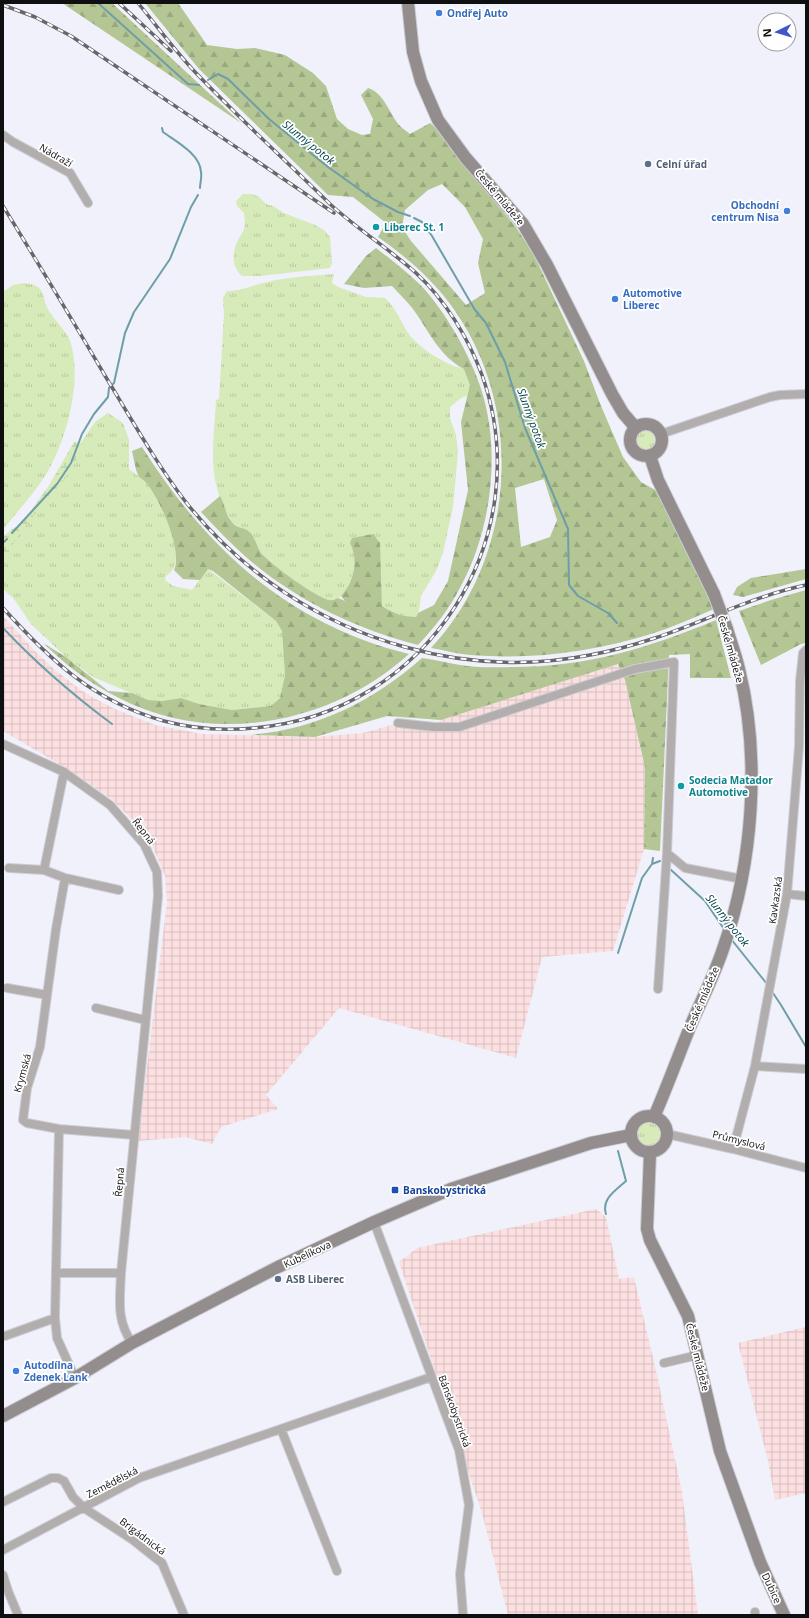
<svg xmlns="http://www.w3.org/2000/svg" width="809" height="1618" viewBox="0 0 809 1618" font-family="'Open Sans',sans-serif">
<defs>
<pattern id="industrial-grid" width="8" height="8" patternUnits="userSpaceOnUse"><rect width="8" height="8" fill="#fce0e1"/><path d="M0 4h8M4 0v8" fill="none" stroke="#d7bfc0"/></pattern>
<pattern id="grass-tufts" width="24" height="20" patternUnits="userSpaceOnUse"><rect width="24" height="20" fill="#d7eab9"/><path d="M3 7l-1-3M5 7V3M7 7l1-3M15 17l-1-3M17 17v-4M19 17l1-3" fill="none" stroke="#b7c89e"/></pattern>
<pattern id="forest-firs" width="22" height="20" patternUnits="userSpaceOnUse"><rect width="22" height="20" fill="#b3c694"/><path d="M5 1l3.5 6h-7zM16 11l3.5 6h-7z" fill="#99a97f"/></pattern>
<pattern id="wetland-marsh" width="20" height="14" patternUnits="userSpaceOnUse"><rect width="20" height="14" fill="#d7eab9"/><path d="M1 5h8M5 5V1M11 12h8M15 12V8" fill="none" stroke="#b7c89e"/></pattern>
</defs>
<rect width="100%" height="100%" fill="#f0f1fa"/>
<!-- industrial -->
<path fill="url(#industrial-grid)" d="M3,616L35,651L55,670L81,690L94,698L115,709L155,725L202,734L315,737L363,733L398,723L434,727L441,720L618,664L625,680L645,767L644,849L613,951L542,957L516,1058L339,1008L266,1095L278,1109L221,1127L212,1144L185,1137L138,1141L167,902L165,876L152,845L140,827L111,799L71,771L3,731Z
M596,1209L606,1217L619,1279L634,1277L657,1375L682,1492L698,1615H508L482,1513L399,1262L417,1248Z
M806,1327V1493L775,1500L768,1461L738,1343Z"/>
<!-- grass -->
<path fill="url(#grass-tufts)" d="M243,194H252L259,197L266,204L273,206L284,213L315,225L324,230L330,237L332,263L330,268L260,276H242C231,266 232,253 238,240C240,236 243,233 244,229C246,224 244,218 244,213L237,206L236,201Z
M334,274L332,283L338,287L366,297L385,298C397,309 401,324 411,337C421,348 436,358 449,364C454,367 459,367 464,369L471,385L468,395L461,398L450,407V418L456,435L458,452L453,507L443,553L436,571L421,596L419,611L416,617C403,617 393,613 382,606L381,570L350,543C353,548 354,554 355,560C355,573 346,602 330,600C319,600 268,563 261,553C256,546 254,534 246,530C241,527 236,527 231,521C226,515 219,496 217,488C209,460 215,428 216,400L219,399L224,314L223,298L227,291C240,291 251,286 263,283C286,277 311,276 334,274Z
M24,283C50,286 39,298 51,314C57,323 66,331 70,341C83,379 67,438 48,471C40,485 29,498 19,510C14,516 9,523 3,529V292L13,285Z
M108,413L123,423L129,440V469C135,474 144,479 148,485C160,503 192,562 166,576L165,580L173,586L192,590L205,572L208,569L276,621L282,631L285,675L280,698L271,706L232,710L199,704L181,698L162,701L148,700L93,677L66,657L31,624L14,599L3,589V561L11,545L95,422Z
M635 440a10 10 0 1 1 20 0a10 10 0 1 1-20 0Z
M636 1134a12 12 0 1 1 24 0a12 12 0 1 1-24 0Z"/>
<!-- forest -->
<path fill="url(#forest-firs)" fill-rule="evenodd" d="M62,3H112L241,123Z
M145,3H178L207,45L237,49L255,48L285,55L313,73L326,86L337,119L348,129L362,135L370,134L373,119L361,95L368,88C383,93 387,108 396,121C399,126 405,130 410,134L430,123L443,134L458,157L515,226L533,253L584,361L601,406L623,457L641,482L657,491L714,609C693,618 673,627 651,634C593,652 532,660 470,655C457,654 444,650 431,648C520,553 526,396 443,295C424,272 402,254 378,237L386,223L353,197L328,195L199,69ZM442,184L465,207L483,239L478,263L485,293L466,305L411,241L402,227L405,210L428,190ZM544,479L557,520L550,537L521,547L515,488Z
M376,248C389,258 402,268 414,279C431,294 444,314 456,334C466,352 476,372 482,392C501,453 491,530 461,586C450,608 435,627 418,645C356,629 295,600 246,557C230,543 216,528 201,512L220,496C225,504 225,514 231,521C236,528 241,527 247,530C255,535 256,546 261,553C270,564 317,598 329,600C333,601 335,599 338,598L345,601L341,596C354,582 359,560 350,543L352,538L373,534L380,543L382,606C393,613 403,617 416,617L418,613L434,605L448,581L468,490L461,422L470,385L464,369C439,356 429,331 413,309C407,301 399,294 392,286L364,288L344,284L366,256Z
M142,447C207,550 289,624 409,654C332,724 213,747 119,698C90,684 66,665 43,643L66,657L108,691L132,693L148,700L162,701L181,698L199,704L232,710L271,706L280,698L285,675L282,631L276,621L213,571L208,569L200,580L183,579L174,570C183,550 160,500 147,484C145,480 140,479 138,475C135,468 134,459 132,451Z
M806,569V579L743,597L733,595L737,587L751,578Z
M806,590V643L801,644L761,665L739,611L771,600Z
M716,620L731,678H690V654L669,655L660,851L644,849L645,767L625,680L618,664L441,720L387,716L315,737L250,735C317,729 372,702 422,658C437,660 452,664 467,666C482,668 498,667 513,667C587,667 648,648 716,620Z"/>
<!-- wetland -->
<path fill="url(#wetland-marsh)" d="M74,442L83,443L71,471L20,532L3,562V537L12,529L20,525L48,487Z"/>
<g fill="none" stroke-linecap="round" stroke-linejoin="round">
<!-- stream -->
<path stroke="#6e9ea8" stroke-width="2" d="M98,3L188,84L199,85
M208,80L218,74L228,79L269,119L328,167L373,199L398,212L410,216
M162,128L163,132C177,142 200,154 201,172C202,178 200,183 200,188
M414,218L422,222L432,236L475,310L486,323L505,362L525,428L568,529L569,585L578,596L608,613L617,623
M12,533L57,484L71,463L82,434L94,414L108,397L109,388L114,383L125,333L134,312L170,259L191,207L198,195
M3,543L7,539
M3,628C36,663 73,695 112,724
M653,858L652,864L660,861
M670,869L705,901L724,929
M731,939L767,984
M618,953L642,878L652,864
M773,993L781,1005L806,1047
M606,1214C601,1199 616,1190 626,1181L618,1151"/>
<defs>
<path id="street" d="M3,135L13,142L70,173L88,203
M661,434L770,397L780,395L806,394
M398,723L434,727H459L635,669L674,662L667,853
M3,744L64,772L110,805L144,844L157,872L158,896L121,1273C120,1300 116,1320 132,1343
M64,772L44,870L65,878L56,929L40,1047L27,1088L23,1120L27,1123L59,1129L55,1318L57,1338L75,1378
M9,868L44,870
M65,878L119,890
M787,894L806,896
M7,988L47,995
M658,989L667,853L685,868L742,879
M96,1008L145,1020
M755,1066L806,1069
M59,1129L134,1135
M667,1134L733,1149L806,1168
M733,1149L755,1066L787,894L799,747L800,681L803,653L806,650
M374,1222L459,1450L469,1505L460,1574L463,1615
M56,1273H121
M5,1336L55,1318
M664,1363L698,1355
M281,1429L337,1571
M3,1502L51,1478H58L64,1481L73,1497L84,1508L133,1540L162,1563L184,1615
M3,1550L139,1478L431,1377
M3,1575L8,1591L18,1615
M755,1615V1612"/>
<path id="secondary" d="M408,3L413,52L421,81L438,120L465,157L523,224L547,265L612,394L623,413L635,427
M630 440a16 16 0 1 1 32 0a16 16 0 1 1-32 0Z
M650,456L658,480L714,594
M631 1134a18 18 0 1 1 36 0a18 18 0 1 1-36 0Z
M654,1117C667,1087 678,1057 690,1027C701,1001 714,976 723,949C753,863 761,758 739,669C736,656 731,642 727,629
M650,1153L647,1229L650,1240L688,1316L720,1451L760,1562L784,1615
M3,1416L75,1378L132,1343L278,1267L374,1222L451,1189L591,1143L631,1135"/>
</defs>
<!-- street casing -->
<use href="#street" stroke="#cccdd5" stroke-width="10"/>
<!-- secondary casing -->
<use href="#secondary" stroke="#cccdd5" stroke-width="14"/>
<!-- street -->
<use href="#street" stroke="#b3aeae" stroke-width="8"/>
<!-- secondary -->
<use href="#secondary" stroke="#948d8d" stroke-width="12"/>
<defs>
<path id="rail" d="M119,3L171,51
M3,5L35,17L71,36L334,213
M3,206C38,263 73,321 107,379C132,420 156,463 185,501C241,572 318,623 405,647C465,664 529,667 590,655C612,651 634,645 655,638C706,621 753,596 806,585
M3,608C51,661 93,701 164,721C194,729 224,731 254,728C427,714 540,538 482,375C468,337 445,300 416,273C388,248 357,229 330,204C285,160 239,118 196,73C175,51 157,26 138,3"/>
</defs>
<!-- rail casing -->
<use href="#rail" stroke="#66666b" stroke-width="3.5"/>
<!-- rail -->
<use href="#rail" stroke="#fff" stroke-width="2" stroke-dasharray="6" stroke-linecap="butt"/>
<defs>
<path id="secondary-bridge" d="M714,594L727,629"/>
</defs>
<!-- secondary-bridge casing -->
<use href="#secondary-bridge" stroke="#cccdd5" stroke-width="14" stroke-linecap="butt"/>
<!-- secondary-bridge -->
<use href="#secondary-bridge" stroke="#948d8d" stroke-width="12"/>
</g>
<!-- markers -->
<g fill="#3f7fe0" stroke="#fff" stroke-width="1.5">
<circle cx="439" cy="13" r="4"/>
<circle cx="787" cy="211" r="4"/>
<circle cx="615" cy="299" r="4"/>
<circle cx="16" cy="1371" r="4"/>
</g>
<g fill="#5c6f8a" stroke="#fff" stroke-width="1.5">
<circle cx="648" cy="164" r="4"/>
<circle cx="278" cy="1279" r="4"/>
</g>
<g fill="#0f9aa8" stroke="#fff" stroke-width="1.5">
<circle cx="376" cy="227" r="4"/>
<circle cx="681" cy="786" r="4"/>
</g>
<rect fill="#1a4fb4" stroke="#fff" stroke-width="1.5" x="391" y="1186" width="8" height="8" rx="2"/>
<g text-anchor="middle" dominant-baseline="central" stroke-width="3.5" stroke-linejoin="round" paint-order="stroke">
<!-- shop labels -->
<g font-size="10" font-weight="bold" fill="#366cbe" stroke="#fff" text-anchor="start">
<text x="447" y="13">Ondřej Auto</text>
<text x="779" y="205" text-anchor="end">Obchodní<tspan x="779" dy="12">centrum Nisa</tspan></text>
<text x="623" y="293">Automotive<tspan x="623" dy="12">Liberec</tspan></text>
<text x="24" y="1365">Autodílna<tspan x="24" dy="12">Zdenek Lank</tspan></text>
</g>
<!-- street labels -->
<g font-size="10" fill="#0f0f12" stroke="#fff">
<text transform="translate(56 155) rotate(30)">Nádraží</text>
<text transform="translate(500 197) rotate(50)">České mládeže</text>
<text transform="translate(731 649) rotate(74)">České mládeže</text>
<text transform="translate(144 831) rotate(52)">Řepná</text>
<text transform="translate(775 900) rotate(-82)">Kavkazská</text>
<text transform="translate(702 999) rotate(-67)">České mládeže</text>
<text transform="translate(22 1073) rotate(-74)">Krymská</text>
<text transform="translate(739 1140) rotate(14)">Průmyslová</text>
<text transform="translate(119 1182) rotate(-85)">Řepná</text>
<text transform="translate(307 1254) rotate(-25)">Kubelíkova</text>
<text transform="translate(698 1357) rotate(76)">České mládeže</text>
<text transform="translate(455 1411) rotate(70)">Bánskobystrická</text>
<text transform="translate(112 1482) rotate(-27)">Zemědělská</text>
<text transform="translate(143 1536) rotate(37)">Brigádnická</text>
<text transform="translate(772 1588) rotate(65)">Dubice</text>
</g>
<!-- service labels -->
<g font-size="10" font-weight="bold" fill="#4e5e75" stroke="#fff" text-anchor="start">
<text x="656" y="164">Celní úřad</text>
<text x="286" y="1279">ASB Liberec</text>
</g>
<!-- culture labels -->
<g font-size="10" font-weight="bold" fill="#0d838f" stroke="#fff" text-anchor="start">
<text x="384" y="227">Liberec St. 1</text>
<text x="689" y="780">Sodecia Matador<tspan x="689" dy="12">Automotive</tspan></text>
</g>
<!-- transit labels -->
<g font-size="10" font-weight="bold" fill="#164399" stroke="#fff" text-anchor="start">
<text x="403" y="1190">Banskobystrická</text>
</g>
<!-- water labels -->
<g font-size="11" font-style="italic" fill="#00424c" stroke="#fff">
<text transform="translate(309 142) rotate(39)">Slunný potok</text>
<text transform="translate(532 418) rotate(70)">Slunný potok</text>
<text transform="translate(728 920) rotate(52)">Slunný potok</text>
</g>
</g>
<!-- border -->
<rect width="809" height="1618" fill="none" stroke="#0f0f12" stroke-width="8"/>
<!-- north arrow -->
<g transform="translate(777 32) rotate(265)"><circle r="19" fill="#ffffff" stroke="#9f9fa0"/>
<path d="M0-3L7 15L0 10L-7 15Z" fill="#4056c9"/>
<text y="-6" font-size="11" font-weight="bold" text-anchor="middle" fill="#0f0f12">N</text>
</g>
</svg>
